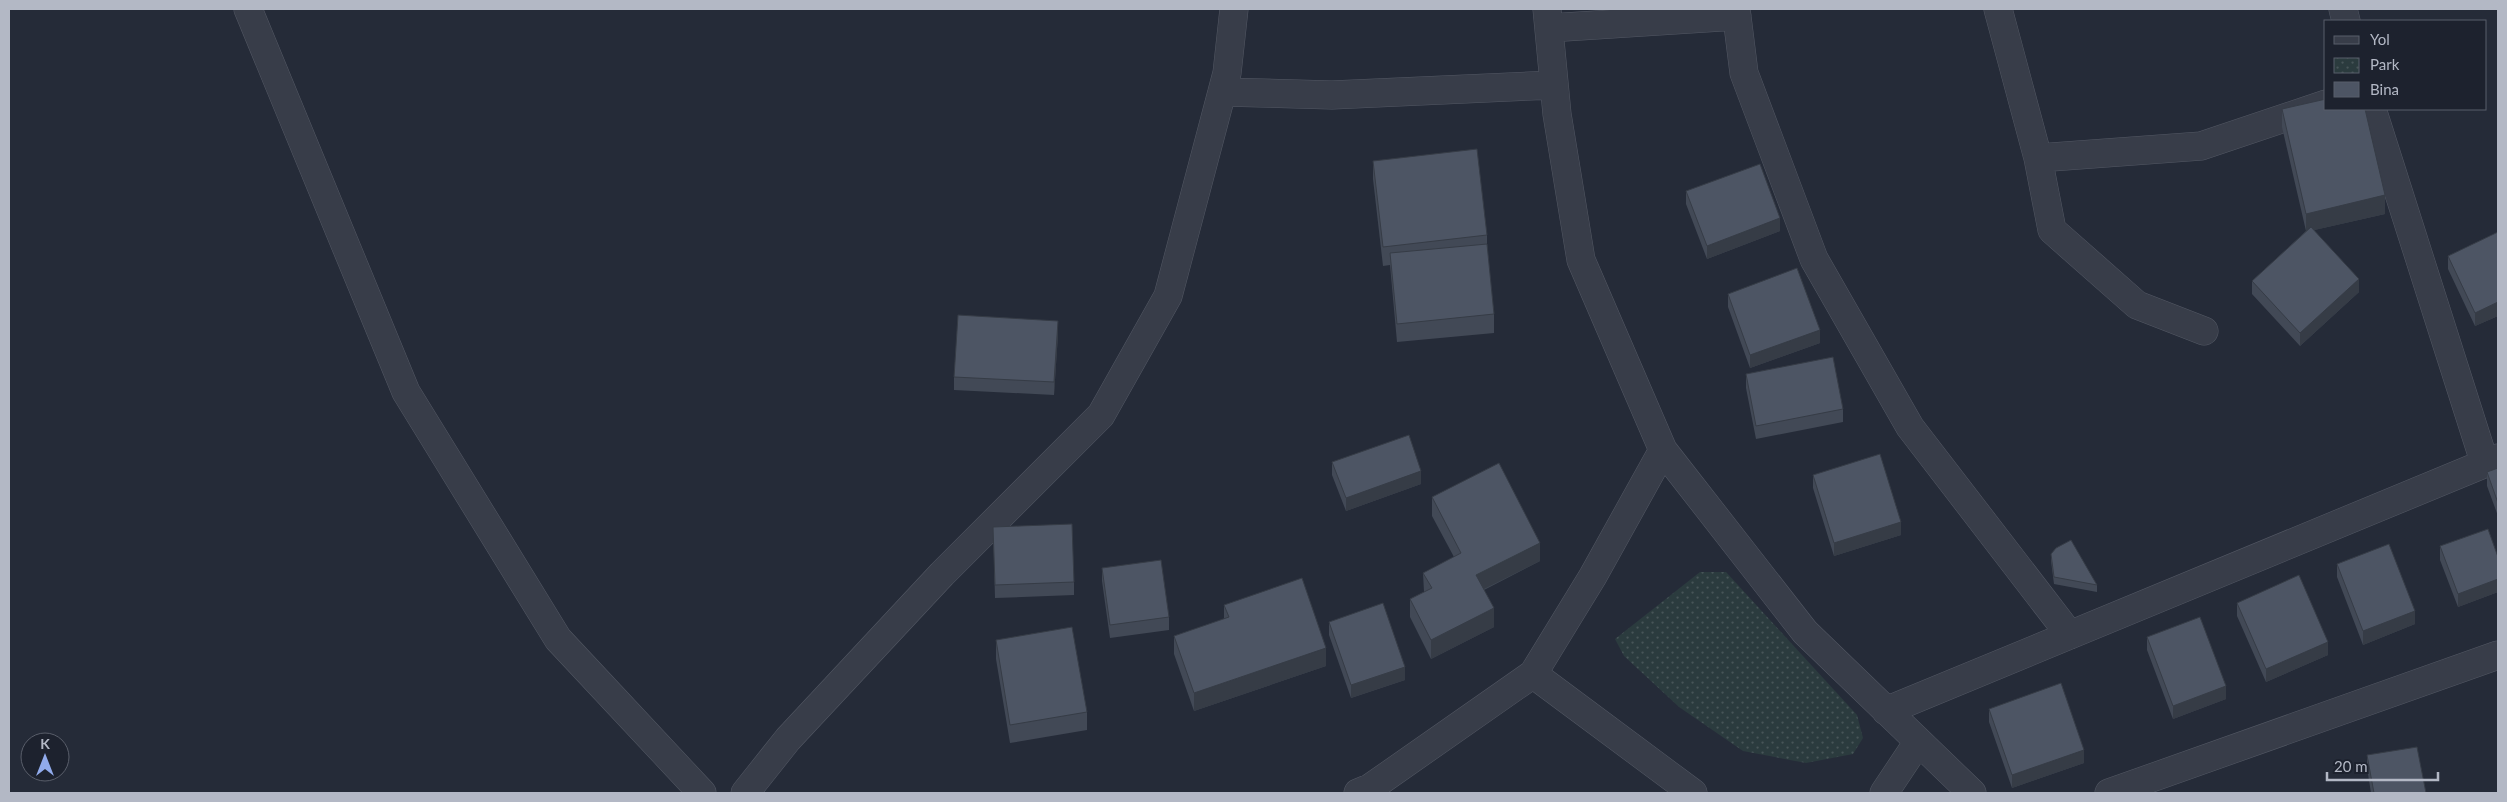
<svg xmlns="http://www.w3.org/2000/svg" width="2507" height="802" viewBox="0 0 2507 802" font-family="Lato,sans-serif">
<defs>
<pattern id="park-dots" width="8" height="8" patternUnits="userSpaceOnUse" patternTransform="scale(1.25)"><rect width="8" height="8" fill="#2b3b3e"/><path d="M2 2h.1M6 6h.1" fill="none" stroke="#475558" stroke-width="1.8" stroke-linecap="round"/></pattern>
</defs>
<rect width="100%" height="100%" fill="#252b38"/>
<!-- park -->
<path fill="url(#park-dots)" d="M1700,572H1726L1857,715L1863,738L1853,754L1806,763L1743,751L1679,707L1624,656L1615,639Z"/>
<g fill="none" stroke-linecap="round" stroke-linejoin="round">
<defs>
<path id="minor" d="M248,9L406,392L558,639L702,793
M1547,9L1557,114L1581,260L1663,450L1805,632L1972,793
M1736,9L1744,73L1814,259L1910,427L2070,635
M1998,9L2038,158L2052,230L2137,305L2204,331
M2343,9L2346,21
M1549,28L1737,16
M1222,92L1332,95L1554,85
M2372,109L2485,464
M2038,158L2201,146L2326,104
M1533,674L1693,793
M1886,711L2498,458
M745,793L788,739L942,574L1101,415L1168,296L1227,73L1234,9
M1358,793L1370,788L1533,674L1593,576L1663,450
M1884,793L1918,742
M2109,793L2498,655"/>
</defs>
<!-- minor casing -->
<use href="#minor" stroke="#535864" stroke-width="29"/>
<!-- minor -->
<use href="#minor" stroke="#383d49" stroke-width="28"/>
</g>
<!-- wall -->
<path fill="#424956" d="M2282,109L2385,214L2314,230L2359,292L2300,346L2252,294V281L2306,231L2282,127Z
M1373,161L1487,235V249L1494,314V333L1397,342L1390,265L1383,266L1373,179Z
M1686,191L1780,231L1707,259L1686,204Z
M2498,232V316L2475,326L2448,269V256Z
M1728,294L1820,343L1750,368L1728,307Z
M1058,334L1054,395L954,390V377Z
M1746,374L1843,409V422L1756,439L1746,388Z
M1332,462L1421,484L1346,511L1332,475Z
M2498,468V516L2487,486V472Z
M1813,475L1901,535L1834,556L1813,488Z
M1432,497L1540,561L1484,590L1494,627L1431,659L1410,617V599L1424,592L1423,573L1454,557L1432,516Z
M993,527L1074,582V595L995,598Z
M2440,546L2498,557V592L2458,607L2440,560Z
M2051,554L2097,585V592L2054,584L2051,561Z
M2337,564L2415,624L2363,645L2337,577Z
M1102,568L1169,617V630L1110,638L1102,581Z
M2237,603L2328,655L2266,682L2237,616Z
M1224,605L1326,666L1194,711L1174,654V636L1224,619Z
M1329,622L1405,680L1351,698L1329,635Z
M2147,637L2226,699L2173,719L2147,650Z
M996,640L1087,712V730L1010,743L996,659Z
M1989,709L2084,763L2012,788L1989,722Z
M2367,755L2426,793H2371L2367,768Z"/>
<!-- shaded-wall -->
<path fill="#363c46" d="M2385,195V214L2306,232V214Z
M1780,218V231L1707,259V246Z
M2359,279V292L2300,346V333Z
M2498,302V316L2475,326V313Z
M1058,321V334L1054,395V382Z
M1820,330V343L1750,368V355Z
M1421,471V484L1346,511V498Z
M1901,522V535L1834,556V543Z
M1540,543V561L1476,593V575Z
M2498,579V592L2458,607V594Z
M1494,608V627L1431,659V640Z
M2415,611V624L2363,645V631Z
M2328,642V655L2266,682V669Z
M1326,648V666L1194,711V693Z
M1405,667V680L1351,698V685Z
M2226,686V699L2173,719V706Z
M2084,750V763L2012,788V775Z"/>
<!-- building -->
<path fill="#4d5564" stroke="#363c46" d="M2326,99V109H2365L2385,195L2306,214L2282,109Z
M1477,149L1487,235L1383,247L1373,161Z
M1760,164L1780,218L1707,246L1686,191Z
M2311,227L2359,279L2300,333L2252,281Z
M2498,232V302L2475,313L2448,256Z
M1487,244L1494,314L1397,324L1390,253Z
M1797,268L1820,330L1750,355L1728,294Z
M958,315L1058,321L1054,382L954,377Z
M1833,357L1843,409L1756,426L1746,374Z
M1409,435L1421,471L1346,498L1332,462Z
M1880,454L1901,522L1834,543L1813,475Z
M1499,463L1540,543L1476,575L1494,608L1431,640L1410,599L1432,588L1423,573L1461,553L1432,497Z
M2498,468V503L2487,472Z
M1072,524L1074,582L995,585L993,527Z
M2488,529L2498,557V579L2458,594L2440,546Z
M2071,540L2097,585L2054,577L2051,554L2056,548Z
M2389,544L2415,611L2363,631L2337,564Z
M1161,560L1169,617L1110,625L1102,568Z
M2299,575L2328,642L2266,669L2237,603Z
M1302,578L1326,648L1194,693L1174,636L1229,617L1224,605Z
M1383,603L1405,667L1351,685L1329,622Z
M2200,617L2226,686L2173,706L2147,637Z
M1072,627L1087,712L1010,725L996,640Z
M2061,683L2084,750L2012,775L1989,709Z
M2417,747L2426,793H2374L2367,755Z"/>
<!-- border -->
<rect width="2507" height="802" fill="none" stroke="#b3b8c5" stroke-width="20"/>
<!-- legend -->
<rect x="2324" y="20" width="162" height="90" fill="#1d222e" stroke="#595e6a"/>
<rect x="2334" y="36" width="25" height="8" fill="#383d49" stroke="#595e6a"/>
<text x="2370" y="45" font-size="15" fill="#b3b8c5">Yol</text>
<rect x="2334" y="58" width="25" height="15" fill="url(#park-dots)" stroke="#595e6a"/>
<text x="2370" y="70" font-size="15" fill="#b3b8c5">Park</text>
<rect x="2334" y="82" width="25" height="15" fill="#4d5564" stroke="#595e6a"/>
<text x="2370" y="95" font-size="15" fill="#b3b8c5">Bina</text>
<!-- north arrow -->
<g transform="translate(45 757)"><circle r="24" fill="#1d222e" stroke="#595e6a"/>
<path d="M0-4L9 19L0 12L-9 19Z" fill="#91abec"/>
<text y="-8" font-size="14" font-weight="bold" text-anchor="middle" fill="#b3b8c5">K</text>
</g>
<!-- scale -->
<path d="M2327 772v8h111v-8" fill="none" stroke="#b3b8c5" stroke-width="2.5"/>
<text x="2334" y="772" font-size="15" fill="#b3b8c5" stroke="#1d222e" stroke-width="4" paint-order="stroke">20 m</text>
</svg>
